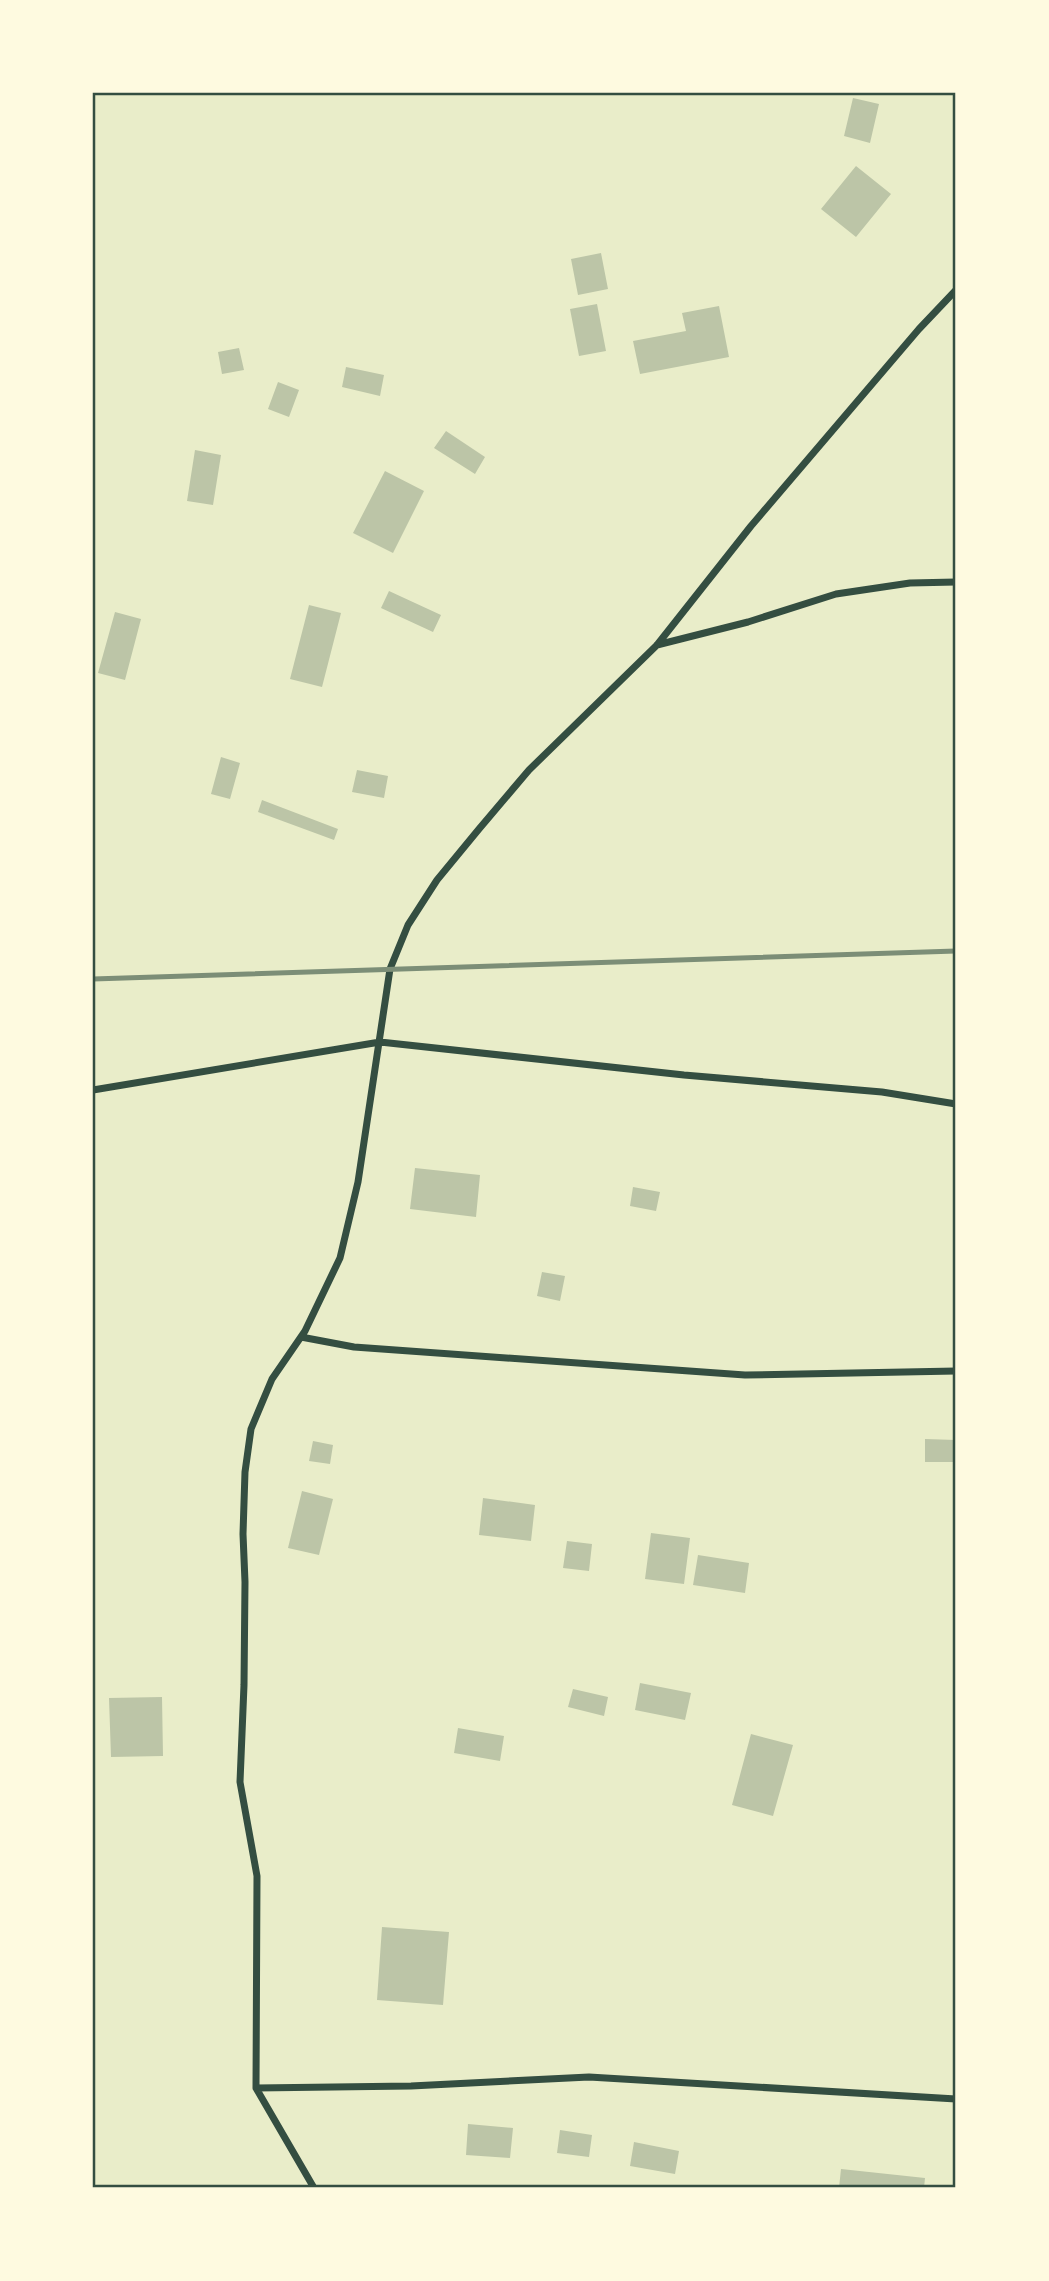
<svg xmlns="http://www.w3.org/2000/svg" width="1049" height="2281" viewBox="0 0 1049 2281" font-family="'Exo 2',sans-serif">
<rect width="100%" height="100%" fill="#e9edc9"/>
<!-- building -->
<path fill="#bcc5a7" d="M853,98L879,104L870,143L844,136Z
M856,166L891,194L856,237L821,209Z
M601,253L608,289L578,295L571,259Z
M597,304L606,351L579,356L570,309Z
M719,306L729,357L640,374L633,341L686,331L682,313Z
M239,348L244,370L222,374L218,352Z
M346,367L384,375L380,396L342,387Z
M278,382L299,390L289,417L268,409Z
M446,431L485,457L475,474L434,448Z
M195,450L221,455L213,505L187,501Z
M385,471L424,491L393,553L353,533Z
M389,591L441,615L433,632L381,608Z
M309,605L341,613L322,687L290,679Z
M115,612L141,619L125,680L98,673Z
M221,757L240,763L230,799L211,794Z
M357,770L388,776L384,798L352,792Z
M262,800L338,829L334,840L258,812Z
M415,1168L480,1175L476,1217L410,1209Z
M633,1187L660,1192L656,1211L630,1206Z
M542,1272L565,1276L560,1301L537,1296Z
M925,1439L956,1440V1462H925Z
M313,1441L333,1445L330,1464L309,1461Z
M302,1491L333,1499L319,1555L288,1548Z
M483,1498L535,1505L531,1541L479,1535Z
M651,1533L690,1538L684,1584L645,1579Z
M567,1541L592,1544L589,1571L563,1568Z
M698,1555L749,1563L745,1593L693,1585Z
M640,1683L691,1693L685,1720L635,1710Z
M573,1689L608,1697L604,1716L568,1707Z
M162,1697L163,1756L111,1757L109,1698Z
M458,1728L504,1736L500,1761L454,1753Z
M751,1734L793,1745L773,1816L732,1805Z
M382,1927L449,1932L443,2005L377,2000Z
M468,2124L513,2128L510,2158L466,2155Z
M560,2130L592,2135L589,2157L557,2153Z
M634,2142L679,2151L675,2174L630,2166Z
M841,2169L925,2178L924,2188H839Z"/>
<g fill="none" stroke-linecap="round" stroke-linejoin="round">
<!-- minor -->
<path stroke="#344e41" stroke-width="7" d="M657,645L748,622L836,594L910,583L956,582
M93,1090L380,1042L684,1075L882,1092L956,1104
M301,1337L354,1347L745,1375L956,1371
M256,2088L411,2086L589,2077L956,2099
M314,2188L256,2088L257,1876L240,1782L244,1685L245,1582L243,1534L245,1472L251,1429L272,1379L305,1331L340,1258L358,1182L390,969L408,925L437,880L479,829L529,770L657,645L751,526L919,329L956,290"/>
<!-- rail -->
<path stroke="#7c8e77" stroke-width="5" d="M93,979L956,951"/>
</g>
<!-- border -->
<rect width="1049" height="2281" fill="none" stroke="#fefae0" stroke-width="189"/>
<rect x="94" y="94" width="860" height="2092" fill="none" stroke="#344e41" stroke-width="2.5"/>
</svg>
